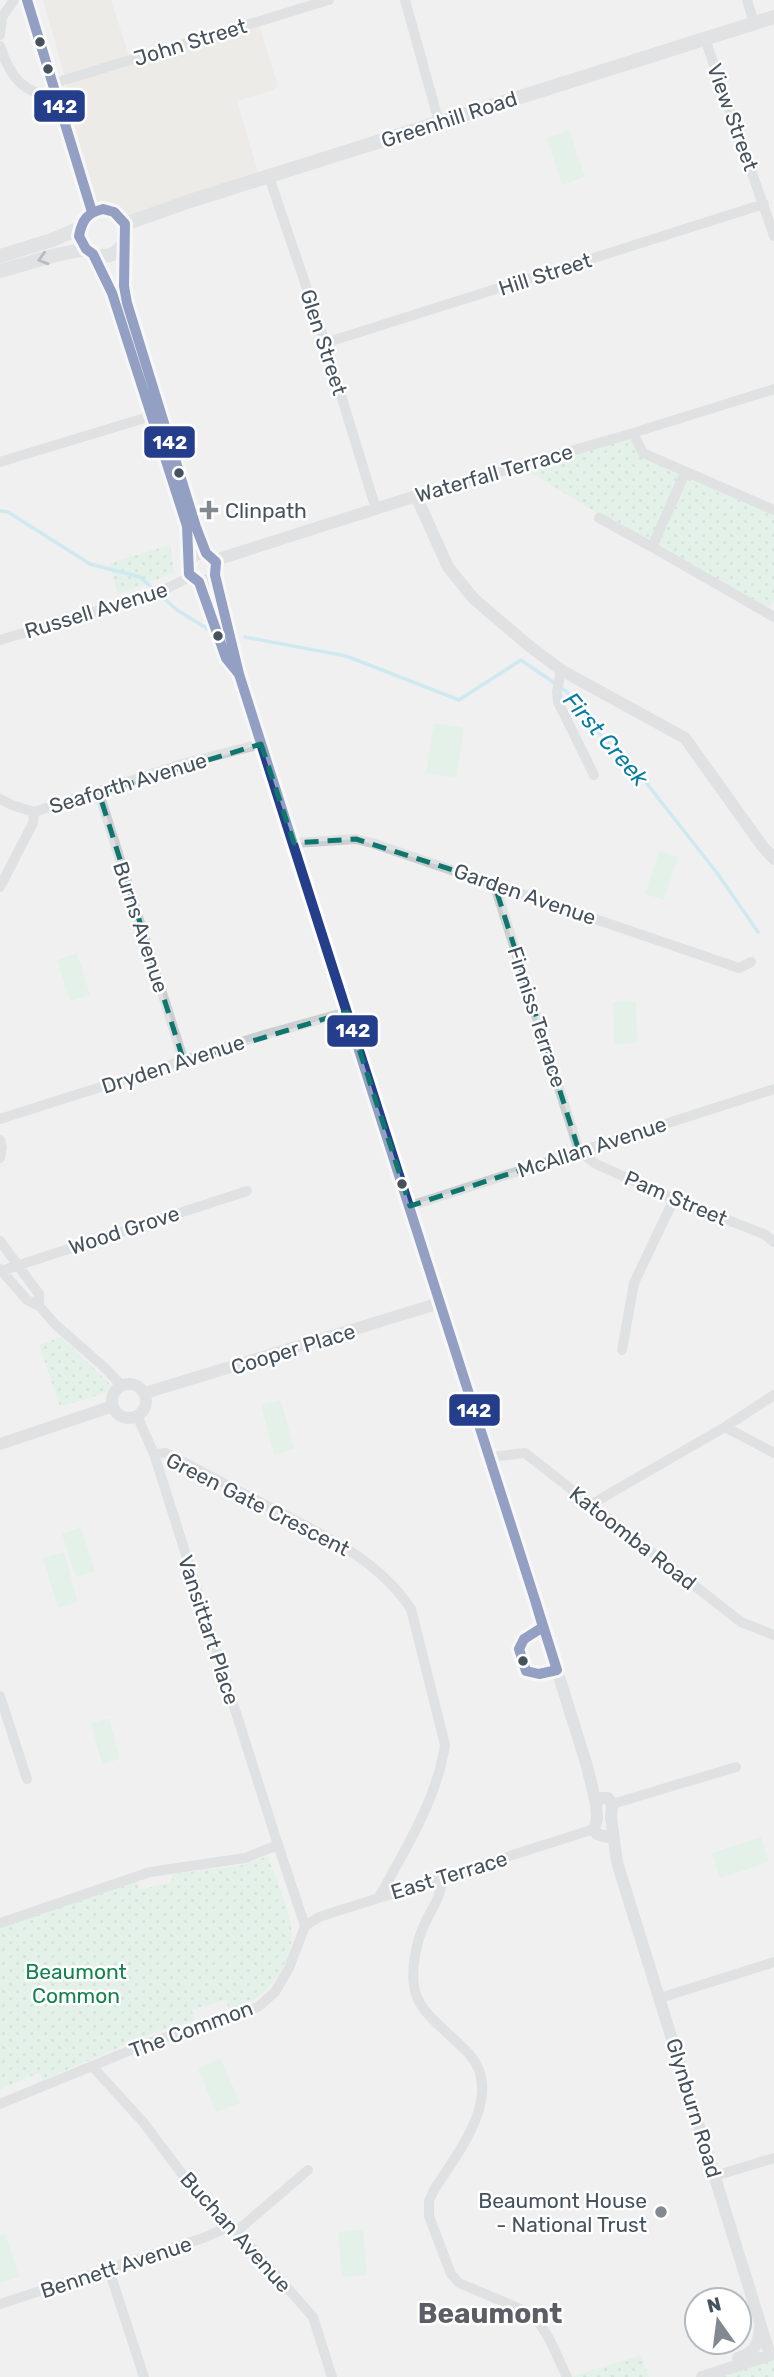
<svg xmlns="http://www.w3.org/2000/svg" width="774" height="2377" viewBox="0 0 774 2377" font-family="Rubik,sans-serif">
<defs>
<pattern id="park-dots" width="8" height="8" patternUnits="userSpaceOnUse" patternTransform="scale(1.75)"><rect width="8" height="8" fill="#d4f1df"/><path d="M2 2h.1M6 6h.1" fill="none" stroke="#b7d1c2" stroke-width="1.8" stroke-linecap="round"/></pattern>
</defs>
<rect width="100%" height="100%" fill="#f1f0f0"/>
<!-- commercial -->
<path fill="#e6e4de" d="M43,0H111L130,59L258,21L278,86L273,90L237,101L260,179L123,220L109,210L92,212L65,77Z"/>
<!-- park -->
<path fill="url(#park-dots)" d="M633,433L643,453L774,510V601L766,611L652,547L520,466Z
M170,545L174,573L118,594L109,563Z
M61,1337L109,1383L111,1391L60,1407L39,1345Z
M268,1856C275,1877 292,1915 292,1935C291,1968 261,2006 229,2009L226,2000L192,2010L194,2020L153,2033L43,2080L39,2073L0,2089V1927L137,1882L139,1890L172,1882V1874L239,1866Z
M774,2354V2377H702Z
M641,2355L649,2377H571Z"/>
<!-- garden -->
<path fill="#d4f1df" d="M569,130L585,177L562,185L547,138Z
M434,723L464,728L456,778L426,773Z
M659,851L678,857L664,900L645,894Z
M77,953L90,995L70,1001L57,960Z
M636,1001L637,1043L614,1044L613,1002Z
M281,1400L294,1449L274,1455L261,1405Z
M81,1527L95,1571L76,1577L62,1534Z
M64,1552L78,1602L58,1608L43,1558Z
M109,1718L120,1759L102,1764L91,1723Z
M761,1837L769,1862L720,1878L712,1853Z
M221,2059L240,2103L216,2112L198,2068Z
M363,2229L367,2275L342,2277L338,2232Z
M6,2234L19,2277L0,2283V2236Z"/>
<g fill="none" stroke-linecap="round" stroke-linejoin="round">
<!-- stream -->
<path stroke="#a7dff0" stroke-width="3.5" d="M0,511L8,512L90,564L140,577L177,610L208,629
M245,637L346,656L459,700L521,660L566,691L604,739L626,757L717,873L758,932"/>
<!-- minor -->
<path stroke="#cccfd1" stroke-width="10" d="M405,0L439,122
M747,0L754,23
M0,35L2,17L14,0
M705,39L774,236
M0,46C10,77 22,92 55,98
M51,84L329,0
M269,177L320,327L376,509
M325,343L764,204
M633,433L643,453L774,510
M0,462L158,414
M685,473L652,547L774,617
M416,496L633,433L774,389
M599,518L652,547
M0,640L123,603L149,597L190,577
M561,670L557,692L558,702L594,775
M99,793L184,1062
M0,799L12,805L34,812
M294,843L356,839L372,843L739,968L751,962
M494,883L579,1151L596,1164L674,1199L764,1234L774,1242
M0,887L33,823L34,812L182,764L261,744
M0,1119L264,1035L347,1012
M0,1140L2,1147L0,1158
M410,1206L774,1089
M0,1241L39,1294V1306
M0,1269L27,1300L39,1306L56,1325L105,1368L121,1385
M1,1271L247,1191
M622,1350L634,1283L674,1199
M137,1416L154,1454L278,1845
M725,1427L774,1453
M154,1454L166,1453C202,1472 238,1491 275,1510C325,1536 379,1560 411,1609L445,1745C437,1799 405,1850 379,1897
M489,1457L525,1453L741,1622L774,1635
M590,1505L725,1427L774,1395
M0,1696L27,1779
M612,1804L736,1767
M443,1878C441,1896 433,1907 425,1923C417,1940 411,1966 414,1986C417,2005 429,2016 443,2029C452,2038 462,2046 470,2055C505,2096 456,2155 434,2190L429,2201V2216L451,2274L459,2283L528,2312C548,2328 556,2355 567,2377
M0,1923L150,1872L245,1858L278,1845L305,1926L289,1968L275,1992L258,2007L148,2043L0,2104
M305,1926L319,1917L594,1829
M660,1998L774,1962
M92,2066L143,2122L198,2195L237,2231L313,2317L332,2377
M715,2176L774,2158
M237,2231L308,2170
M109,2270L144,2377
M0,2304L203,2238L224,2229L229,2224"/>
<!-- tertiary -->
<path stroke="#cccfd1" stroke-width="12" d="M124,244V286L127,303L196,527L206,553
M93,254L112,293L187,526L189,574C196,584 207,584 215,575L216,562L209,554H196L189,561
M216,562L222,558L416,496L448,567L474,599L528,645L561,670L685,738L763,847L774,859
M215,575L239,674L557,1670L587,1766L596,1804
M199,582L226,658L237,671
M112 1401a17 17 0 1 1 34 0a17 17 0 1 1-34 0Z
M145,1393L440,1303
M0,1444L113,1406
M601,1798H608L612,1804L611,1817L613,1832L607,1837L597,1834L594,1829L597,1819L596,1804Z
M613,1832L617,1862L770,2355L702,2377
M738,2358C755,2352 758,2346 760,2328"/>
<!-- secondary -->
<path stroke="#cdd0d3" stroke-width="14" d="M27,0L92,212
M80 233a23 23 0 1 1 46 0a23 23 0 1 1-46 0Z
M125,224L190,201L774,17
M0,256L52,240L80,228
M0,271L56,255L86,249"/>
<defs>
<path id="bus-1" d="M27,0L92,212
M103,209L114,212L125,224L124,286L127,303L196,527L206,553L216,562L215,575L239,674L226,658L199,582L189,574L187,526L112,293L93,254L86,249L79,236C82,220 87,213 103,209Z
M239,674L292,841
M239,674L292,841
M292,841L535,1600
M292,841L535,1600
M535,1600L557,1670L539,1674L526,1671L519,1649L524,1639L543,1627Z"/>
</defs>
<!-- bus-1 casing -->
<use href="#bus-1" stroke="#fff" stroke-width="16"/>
<!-- bus-1 -->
<use href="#bus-1" stroke="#243e8c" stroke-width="10"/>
</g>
<!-- one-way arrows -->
<defs><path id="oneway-chevron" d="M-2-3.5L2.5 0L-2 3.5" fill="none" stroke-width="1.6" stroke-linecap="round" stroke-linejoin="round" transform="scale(1.75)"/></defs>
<use stroke="#757e87" href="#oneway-chevron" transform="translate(43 259) rotate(164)"/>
<!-- marked area -->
<path d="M0 0H774V2377H0ZM261,744L294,843L356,839L494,883L579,1151L410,1206L347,1012L184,1062L99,793Z" fill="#f1f0f0" fill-opacity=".55" fill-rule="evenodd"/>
<path fill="none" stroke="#0f766e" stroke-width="5" stroke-dasharray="14 9" stroke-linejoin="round" d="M261,744L294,843L356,839L494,883L579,1151L410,1206L347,1012L184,1062L99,793Z"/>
<!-- markers -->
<g fill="#46525e" stroke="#fff" stroke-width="2.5">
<circle cx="40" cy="42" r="6"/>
<circle cx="48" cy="69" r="6"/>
<circle cx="179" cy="473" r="6"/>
<circle cx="218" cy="636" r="6"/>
<circle cx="402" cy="1184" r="6"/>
<circle cx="523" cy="1661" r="6"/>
</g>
<g fill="#828991" stroke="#fff" stroke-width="2.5">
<path d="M205.5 499.5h7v7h7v7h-7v7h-7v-7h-7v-7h7z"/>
<circle cx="661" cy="2212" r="7"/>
</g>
<g text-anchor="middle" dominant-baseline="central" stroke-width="5" stroke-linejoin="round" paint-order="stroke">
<!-- street labels -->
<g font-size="21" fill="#46525e" stroke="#fff">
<text transform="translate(190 42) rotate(-17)">John Street</text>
<text transform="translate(733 117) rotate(70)">View Street</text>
<text transform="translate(449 119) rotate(-18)">Greenhill Road</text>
<text transform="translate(545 274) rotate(-18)">Hill Street</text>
<text transform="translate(324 342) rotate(72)">Glen Street</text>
<text transform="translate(494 473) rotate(-16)">Waterfall Terrace</text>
<text transform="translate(96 610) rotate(-17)">Russell Avenue</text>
<text transform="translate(128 783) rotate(-17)">Seaforth Avenue</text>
<text transform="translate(525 894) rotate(19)">Garden Avenue</text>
<text transform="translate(141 927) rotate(72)">Burns Avenue</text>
<text transform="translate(537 1017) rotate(72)">Finniss Terrace</text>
<text transform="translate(173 1064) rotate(-18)">Dryden Avenue</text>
<text transform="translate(592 1147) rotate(-18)">McAllan Avenue</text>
<text transform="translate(676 1198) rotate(23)">Pam Street</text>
<text transform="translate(124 1230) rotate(-18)">Wood Grove</text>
<text transform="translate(293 1349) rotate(-17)">Cooper Place</text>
<text transform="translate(258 1504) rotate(27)">Green Gate Crescent</text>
<text transform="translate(633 1538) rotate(38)">Katoomba Road</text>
<text transform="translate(209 1630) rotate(72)">Vansittart Place</text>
<text transform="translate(449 1875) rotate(-17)">East Terrace</text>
<text transform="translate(191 2029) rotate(-20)">The Common</text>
<text transform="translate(694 2108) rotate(73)">Glynburn Road</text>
<text transform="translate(236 2232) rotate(48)">Buchan Avenue</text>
<text transform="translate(116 2267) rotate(-18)">Bennett Avenue</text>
</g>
<!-- poi labels -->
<g font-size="21" fill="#46525e" stroke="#fff" text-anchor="start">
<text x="225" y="510">Clinpath</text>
<text x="647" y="2200" text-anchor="end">Beaumont House<tspan x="647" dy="24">- National Trust</tspan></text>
</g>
<!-- park labels -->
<g font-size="21" fill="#13834d" stroke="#fff">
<text x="76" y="1971">Beaumont<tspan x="76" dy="24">Common</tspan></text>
</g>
<!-- water labels -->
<g font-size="23" font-style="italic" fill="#077ea1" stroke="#fff">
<text transform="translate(606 739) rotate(49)">First Creek</text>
</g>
<!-- district labels -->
<g font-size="28" font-weight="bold" fill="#5b5f65" stroke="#fff">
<text x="490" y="2313">Beaumont</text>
</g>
</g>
<g stroke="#fff" stroke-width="2.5">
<rect x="33" y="89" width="53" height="34" rx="7" fill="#243e8c"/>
<rect x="143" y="425" width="53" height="34" rx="7" fill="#243e8c"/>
<rect x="326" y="1014" width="53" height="34" rx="7" fill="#243e8c"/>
<rect x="448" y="1393" width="53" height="34" rx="7" fill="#243e8c"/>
</g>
<g font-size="19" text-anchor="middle" font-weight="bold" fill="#fff">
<text x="60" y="113">142</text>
<text x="170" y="449">142</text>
<text x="353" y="1037">142</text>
<text x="474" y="1417">142</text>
</g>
<!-- north arrow -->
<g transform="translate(718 2321) rotate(346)"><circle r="33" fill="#ffffff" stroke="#b5babf" stroke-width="2"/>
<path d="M0-5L12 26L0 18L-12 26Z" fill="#828991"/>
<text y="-10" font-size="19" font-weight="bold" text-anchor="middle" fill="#46525e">N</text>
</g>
</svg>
